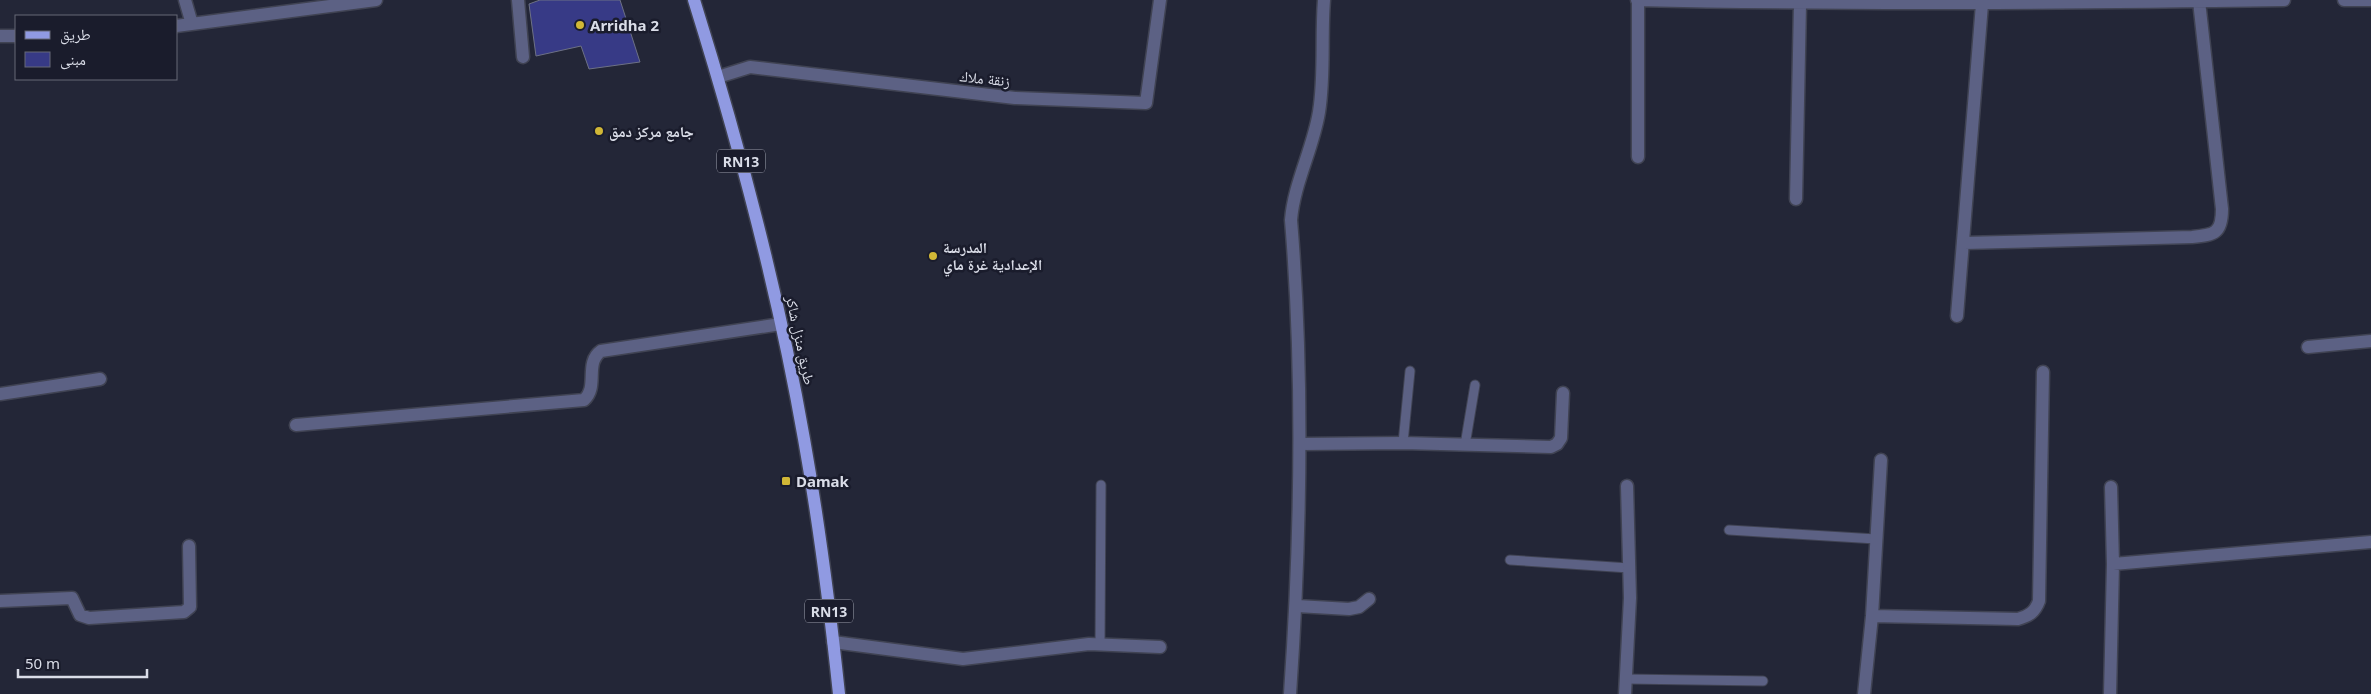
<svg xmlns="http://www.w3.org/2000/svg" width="2371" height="694" viewBox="0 0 2371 694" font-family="'Noto Sans','Noto Naskh Arabic',sans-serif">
<rect width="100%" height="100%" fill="#232637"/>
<!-- building -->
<path fill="#373a86" stroke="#6d7185" d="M540,0H620L640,62L589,69L581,46L536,56L529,4Z"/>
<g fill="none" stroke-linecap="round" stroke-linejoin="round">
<defs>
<path id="lane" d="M1403,443L1410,371
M1465,445L1475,385
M1729,530L1876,539
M1510,560L1629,568
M1100,644L1101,485
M1626,679L1763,681"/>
<path id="street" d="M185,0L192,24
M518,0L523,57
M1637,0C1853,5 2068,3 2284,0
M2344,0H2371
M176,26L376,0
M0,36H16
M718,77L750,67L1015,98L1146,103L1160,0
M1638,157V0
M1796,199L1800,4
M1964,243L2192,237C2215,235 2222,233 2222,209L2199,1
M1957,316L1982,4
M2308,347L2371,341
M0,394L100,379
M296,425L584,400C599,387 584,363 601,351L781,324
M1301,444L1403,443L1551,447L1557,444L1561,438L1563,393
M2113,564L2371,542
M0,601L72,598L80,615L89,618L184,612L190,607L189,546
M1297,606L1349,609L1359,607L1369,599
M1872,616L2018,619C2029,616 2035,612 2039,601L2043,372
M833,642L963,659L1089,644L1160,647
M1290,694C1301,536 1304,378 1291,220C1294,183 1313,149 1319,112C1325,75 1321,37 1324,0
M1625,694L1630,598L1627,486
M1864,694L1872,616L1881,460
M2110,694L2113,564L2111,487"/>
<path id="primary" d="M694,0C739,144 778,290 804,439C819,523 830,609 839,694"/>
</defs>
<!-- lane casing -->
<use href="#lane" stroke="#404353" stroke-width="11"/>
<!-- street casing -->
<use href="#street" stroke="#404353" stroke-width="15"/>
<!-- primary casing -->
<use href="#primary" stroke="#404353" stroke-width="15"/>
<!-- lane -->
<use href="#lane" stroke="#5c6184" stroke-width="9"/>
<!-- street -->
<use href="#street" stroke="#5c6184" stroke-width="12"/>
<!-- primary -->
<use href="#primary" stroke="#909ae2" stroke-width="12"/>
</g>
<!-- markers -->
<g fill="#d1b736" stroke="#1a1c2c" stroke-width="2">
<circle cx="580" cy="25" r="5"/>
<circle cx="599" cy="131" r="5"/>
<circle cx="933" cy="256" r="5"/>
<rect x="781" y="476" width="10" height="10" rx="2.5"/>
</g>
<g text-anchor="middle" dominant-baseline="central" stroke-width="5" stroke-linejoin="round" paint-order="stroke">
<!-- shield labels -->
<g fill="#1a1c2c" stroke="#a0a3b0" stroke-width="1">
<rect x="717" y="149.5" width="48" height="23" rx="4"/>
<rect x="805" y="599.5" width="48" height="23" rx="4"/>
</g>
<g font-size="14" font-weight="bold" fill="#dadde8">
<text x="741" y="161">RN13</text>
<text x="829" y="611">RN13</text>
</g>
<!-- poi labels -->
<g font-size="15" font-weight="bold" fill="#dadde8" stroke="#1a1c2c" text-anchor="start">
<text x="590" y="25">Arridha 2</text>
<text x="609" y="131">جامع مركز دمق</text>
<text x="943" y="247">المدرسة<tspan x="943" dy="17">الإعدادية غرة ماي</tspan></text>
<text x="796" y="481">Damak</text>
</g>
<!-- street labels -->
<g font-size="15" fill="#dadde8" stroke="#1a1c2c">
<text transform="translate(985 78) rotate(6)">زنقة ملاك</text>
<text transform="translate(801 340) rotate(78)">طريق منزل شاكر</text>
</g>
</g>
<!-- legend -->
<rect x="15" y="15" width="162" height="65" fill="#1a1c2c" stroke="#676977"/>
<rect x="25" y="31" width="25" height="8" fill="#909ae2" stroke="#676977"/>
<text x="60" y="40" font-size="15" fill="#dadde8">طريق</text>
<rect x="25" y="52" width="25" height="15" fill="#373a86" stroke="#676977"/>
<text x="60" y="65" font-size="15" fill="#dadde8">مبنى</text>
<!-- scale -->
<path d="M18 669v8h129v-8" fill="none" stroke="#dadde8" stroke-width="2.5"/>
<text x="25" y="669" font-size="15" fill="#dadde8" stroke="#1a1c2c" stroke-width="4" paint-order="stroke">50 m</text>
</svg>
